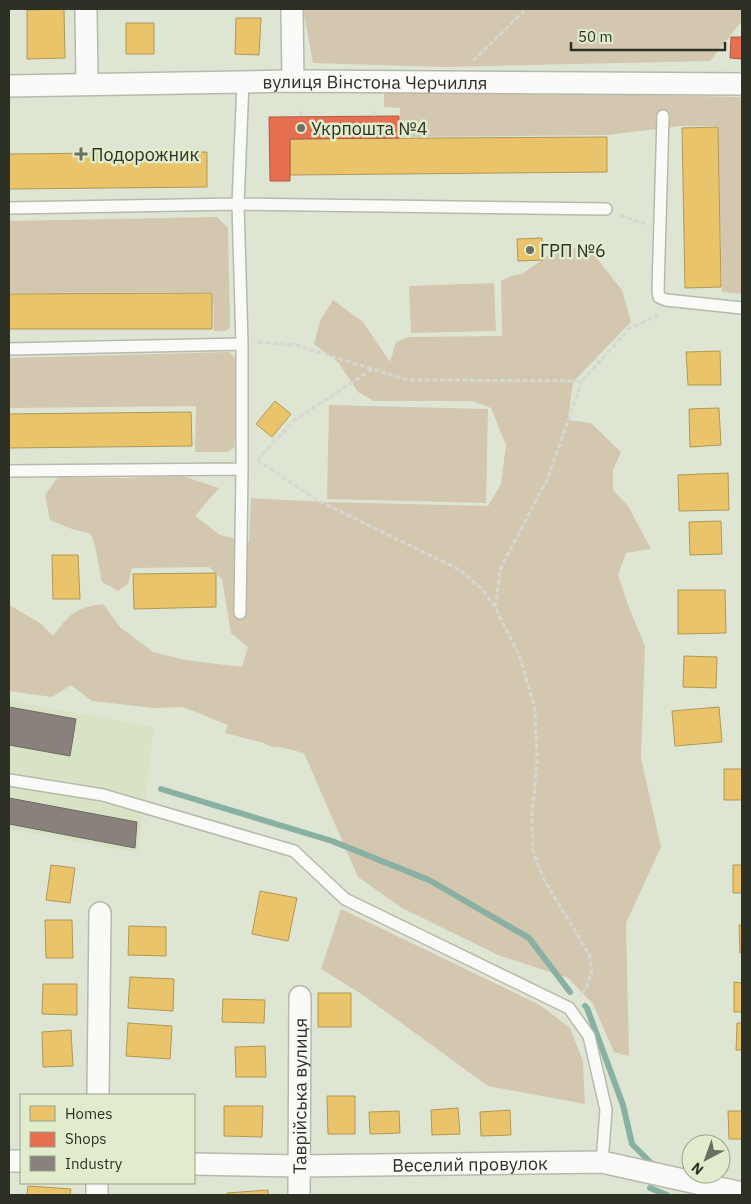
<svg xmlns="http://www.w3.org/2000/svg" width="751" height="1204" viewBox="0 0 751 1204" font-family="'IBM Plex Sans',sans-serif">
<rect width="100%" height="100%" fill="#dfe5d3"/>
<!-- built -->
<path fill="#d8e3c5" d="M9,701L154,727L138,853L9,829Z"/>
<!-- green -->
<path fill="#d3c7af" d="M303,9H742V21L710,61L445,67L313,63Z
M384,89L742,97V294L722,292L718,126H681L607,135L400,137V108L384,107Z
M217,217L228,228L230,325L229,329L225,331H214L213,292L9,293V221Z
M560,247L590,250L622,290L631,322L573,382L568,420L591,423L621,452L613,470V490L628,506L651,549L626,553L618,575L628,605L645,646L641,758L661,847L626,923L629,1056L614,1052L593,1004L568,978L498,955L402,908L358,877L304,753L279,747H271L264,743L225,733L228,725L183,707L154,708L92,701L71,685L52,697L9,691V605L40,623L53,636C70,614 74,608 103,604L120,627L153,652L185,660L242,667L248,647L231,633L222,579L209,567L132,568L128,584L118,591L102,582C98,565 97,549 91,534L69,528L50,520L45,495L58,477L122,478L182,476L219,488L195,516L220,535L249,542L251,498L325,502L488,506L501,484L506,445L491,408L472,401H374L358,392L338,362L314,344L320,321L333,300L363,322L390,362L396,342L409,337L502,336L501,281L511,276L522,274Z
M494,283L496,331L411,333L409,286Z
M229,352L235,358V439L234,448L227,452H195L196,406L9,408V358Z
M329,405L488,409L486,503L327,499Z
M341,909L540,1005L570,1028L583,1061L585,1104L488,1086L363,995L321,969Z"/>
<!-- homes -->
<path fill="#e9c46a" stroke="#b19855" d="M64,9L65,58L27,59V10Z
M236,18H261L259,55L235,54Z
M126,23H154V54H126Z
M718,127L721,287L685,288L682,128Z
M607,137V172L290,175V139Z
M207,152V187L9,189V154Z
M542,238L543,260L518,261L517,239Z
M212,293V329H9V294Z
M720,351L721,385H688L686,352Z
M275,401L291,414L272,437L256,424Z
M719,408L721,445L690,447L689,409Z
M191,412L192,446L9,448V414Z
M728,473L729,510L679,511L678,475Z
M721,521L722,554L690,555L689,522Z
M52,555H78L80,599H53Z
M216,573V607L134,609L133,574Z
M678,590H725L726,633L678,634Z
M684,656L717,657L716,688L683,687Z
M719,707L722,742L675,746L672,711Z
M724,769H742V800H724Z
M51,865L75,868L70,903L46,900Z
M733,865H742V893H733Z
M260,891L297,898L288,941L252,934Z
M45,920H72L73,958H46Z
M739,925H742V952L740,953Z
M129,926L166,927V956L128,955Z
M130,977L174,979L173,1011L128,1008Z
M734,982L742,983V1012H734Z
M43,984H77V1015L42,1014Z
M318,993H351V1027H318Z
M223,999L265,1000L264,1023L222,1022Z
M128,1023L172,1026L170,1059L126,1056Z
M737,1023H742V1050H736Z
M71,1030L73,1066L43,1067L42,1032Z
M265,1046L266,1077H236L235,1047Z
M327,1096H355V1134H328Z
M224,1106H263L262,1137L224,1136Z
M458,1108L460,1134L432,1135L431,1110Z
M510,1110L511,1135L481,1136L480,1112Z
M399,1111L400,1133L370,1134L369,1112Z
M728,1111H742V1139H729Z
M28,1186L71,1189L70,1195H27Z
M268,1190V1195H227V1193Z"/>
<!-- shops -->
<path fill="#e76f51" stroke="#af5c44" d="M731,37H742V59L730,58Z
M399,116V138L290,139V181H270L269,117Z"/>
<!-- industry -->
<path fill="#8a817c" stroke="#6e6962" d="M9,707L76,719L70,756L9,745Z
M9,798L137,822L135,848L9,824Z"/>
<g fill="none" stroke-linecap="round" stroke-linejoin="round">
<!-- stream -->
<path stroke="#88b1a3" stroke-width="6" d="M161,789L332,841L429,880L529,938L570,992
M585,1006L587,1008L623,1105L632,1144L652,1164
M650,1188L667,1195"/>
<defs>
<path id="lane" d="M663,116L658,291L659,297L666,300L742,308
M9,208L238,204L606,209
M9,349L242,344
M9,471L242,469V344L238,204L243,82
M240,613L242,469
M9,780L103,795L294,851L345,899L569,1008L589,1036L606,1110L602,1162"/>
<g id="street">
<path d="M86,9L87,84"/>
<path d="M292,9L293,81"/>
<path id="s1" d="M9,86L293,81L742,84"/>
<path d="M98,1095L100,913"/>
<path d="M9,1161H21"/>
<path id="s2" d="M194,1164L300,1166L602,1162L742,1193"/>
<path d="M97,1183V1195"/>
<path id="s3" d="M299,1195L300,997"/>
</g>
</defs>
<!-- lane casing -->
<use href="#lane" stroke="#b5baac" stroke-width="14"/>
<!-- street casing -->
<use href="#street" stroke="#b5baac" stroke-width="24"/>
<!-- path -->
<path stroke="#d5d7d1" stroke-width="3" stroke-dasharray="5 2.5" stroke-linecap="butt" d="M473,61L526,9
M301,111V117
M374,111V116
M620,215L645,224
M258,342L296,345L407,380L582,381L630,328L659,315
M257,460L317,500L460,570L481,588L495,607L519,655L535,708L537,760L532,817L533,851L543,878L589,954L592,971L586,989L579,996
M257,460L296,419L338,392L372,369
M495,607L501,567L548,478L582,381"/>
<!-- lane -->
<use href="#lane" stroke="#fafbf8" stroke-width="11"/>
<!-- street -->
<use href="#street" stroke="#fafbf8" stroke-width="21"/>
</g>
<!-- markers -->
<g fill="#6b7062" stroke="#e1eccc" stroke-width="2">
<circle cx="301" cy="128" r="5"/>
<path d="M78.5 146.5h5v5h5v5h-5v5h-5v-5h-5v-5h5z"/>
<circle cx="530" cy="250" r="5"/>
</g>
<g text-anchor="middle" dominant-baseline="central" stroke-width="5" stroke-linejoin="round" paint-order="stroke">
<!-- street labels -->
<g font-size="18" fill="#2d3125" stroke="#e1eccc">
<text stroke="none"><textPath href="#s1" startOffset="366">вулиця Вінстона Черчилля</textPath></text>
<text stroke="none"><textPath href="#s3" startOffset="99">Таврійська вулиця</textPath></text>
<text stroke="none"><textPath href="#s2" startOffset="276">Веселий провулок</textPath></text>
</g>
<!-- poi labels -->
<g font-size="18" fill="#2d3125" stroke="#e1eccc" text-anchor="start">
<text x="311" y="128">Укрпошта №4</text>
<text x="91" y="154">Подорожник</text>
<text x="540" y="250">ГРП №6</text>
</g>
</g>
<!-- border -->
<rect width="751" height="1204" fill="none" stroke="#2d3125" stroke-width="20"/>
<!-- legend -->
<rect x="20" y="1094" width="175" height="90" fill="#e1eccc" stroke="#99a189"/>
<rect x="30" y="1106" width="25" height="15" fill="#e9c46a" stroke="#99a189"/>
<text x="65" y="1119" font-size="15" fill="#2d3125">Homes</text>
<rect x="30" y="1132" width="25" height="15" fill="#e76f51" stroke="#99a189"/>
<text x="65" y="1144" font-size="15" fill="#2d3125">Shops</text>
<rect x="30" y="1156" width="25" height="15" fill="#8a817c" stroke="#99a189"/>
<text x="65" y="1169" font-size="15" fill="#2d3125">Industry</text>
<!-- north arrow -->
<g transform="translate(706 1159) rotate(221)"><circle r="24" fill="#e1eccc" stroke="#99a189"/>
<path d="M0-4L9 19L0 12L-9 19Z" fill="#6b7062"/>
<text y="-8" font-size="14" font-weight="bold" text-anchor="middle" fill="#2d3125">N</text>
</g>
<!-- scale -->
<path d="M571 42v8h154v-8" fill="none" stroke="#2d3125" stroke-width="2.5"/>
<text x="578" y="42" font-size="15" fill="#2d3125" stroke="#e1eccc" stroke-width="4" paint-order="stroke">50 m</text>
</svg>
